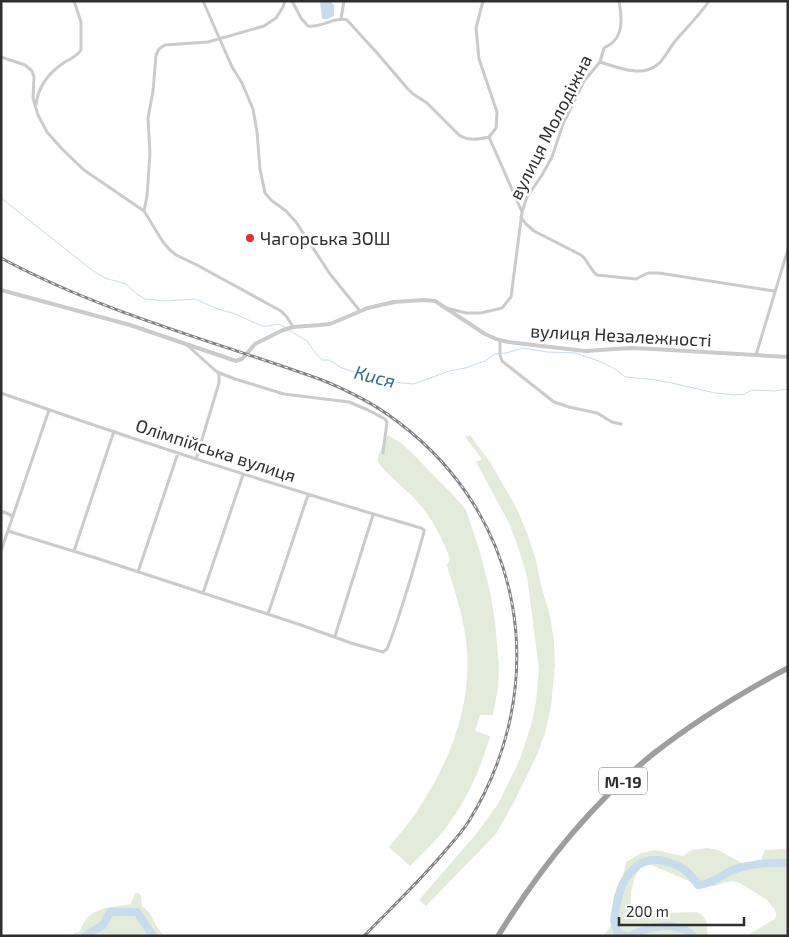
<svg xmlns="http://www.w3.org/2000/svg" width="789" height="937" viewBox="0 0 789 937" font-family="'Exo 2',sans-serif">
<rect width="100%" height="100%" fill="#fff"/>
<!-- green -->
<path fill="#e3ecdb" d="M388,435L401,443L412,453L455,497L466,510L480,552L491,596L495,622L499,667L498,688L493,715H480L475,731L490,736C480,771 467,800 445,829C435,842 422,854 410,866L389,847C399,834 411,822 419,808C450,761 471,707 467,650C465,621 455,593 447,565L450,559C442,536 429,513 412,496C401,485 387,475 378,462C377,453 384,443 388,435Z
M470,435L490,462L517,509L527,533L536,560L541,585L550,616L554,640L555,666L551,706L545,733L537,755L513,804L496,834L426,906L419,900L476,834L498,804L520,759L532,722L536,701L539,669L527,576L518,547L509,523L476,462L482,459L465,437Z
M707,848L718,850L742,863L760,862L765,850L788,849V936H746L775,919L776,915L775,910L767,900L740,883L732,881L723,883L715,886H701L651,865H643C631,878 630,895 631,911L640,914L696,912C708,916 707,925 708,936H603L611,926L615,900L622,882L626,862L641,853L655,850L683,856L692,850Z
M135,893H138L141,895L142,906L149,912L157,927L164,936H66L79,932C81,928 84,922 87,918C99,906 116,907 131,904Z"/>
<!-- water -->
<path fill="#c7dcec" d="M320,1H330L334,5V16L327,19H322Z"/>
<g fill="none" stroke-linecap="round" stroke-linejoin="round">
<!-- stream -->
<path stroke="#c7dcec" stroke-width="1" d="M1,198L92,270L105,278L126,284L137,294L145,299L166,301L195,299L215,308L235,314L262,326H269L278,324L285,327
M289,330L307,341L313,350L322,360H329L342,368L382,381L414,384L449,371L465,368L485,361L495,354L506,353L524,348L547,352L575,353L599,361L615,369L625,377L649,379L672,383L715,393L736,395L745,394L752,390L775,391L788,389"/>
<!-- river -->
<path stroke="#c7dcec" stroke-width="8" d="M85,936L103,925L110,912H137L153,936
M626,936L618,933C613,923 614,919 616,908C620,880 636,852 668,862C683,867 689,872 698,885C713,884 720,875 733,870C748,864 772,862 788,863
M629,936C646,928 666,922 683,929C688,931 690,932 693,936"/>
<!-- minor -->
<path stroke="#cbcbcb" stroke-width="3" d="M203,1L232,67L242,83L253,109L257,132L260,169L265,193L271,200L286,211L296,222L330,274L360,311
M292,1L301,18L308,26C322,28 335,16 347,20L378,54L407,88L413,94L427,103L459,135C468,141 478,140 489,137
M341,19L344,1
M1,57L25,65L32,71L34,77L33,98L38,115L47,132L63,150L84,170L144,211L163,242L170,250L176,255L197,265L281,311L287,317L293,327
M600,62C617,67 641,78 657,65C665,59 669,48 676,40C687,27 699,16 709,1
M36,105C38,86 48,73 65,62C71,59 77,56 81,50V22L74,1
M144,211L147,196L150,154L148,118L153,91L156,55L159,49L165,45L208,42L264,26L276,18L283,7L285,1
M522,212L527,197L542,175L552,157L563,124L584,81L600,62L604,48C607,46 612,44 614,41C624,31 621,13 619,1
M521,217L526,224L534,231L581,255C588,260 590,270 597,275L636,279L648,273H659L774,291
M446,308L466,313H481L502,308L511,297L522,212L489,137L496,128L497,112L479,59L476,28L483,1
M500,341V355L502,361L554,402L569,407L597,413L612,422L621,424
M187,345L217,372L235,379L284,394L349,402L368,410L385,419L387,422L383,453
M756,355L788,249
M1,393C140,442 280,487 421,528L424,530V532C413,571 402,611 387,649L383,652L351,643L301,625L99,559L8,531
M196,459L219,383V375L218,372
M1,511L13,516
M1,551L49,410
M74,551L114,431
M138,572L178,453
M203,593L243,475
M268,614L308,495
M335,636L373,515"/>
<!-- tertiary -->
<path stroke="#cbcbcb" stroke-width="4" d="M1,290L130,325L236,361L242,359L255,344L283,330L293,327L320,325L330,324L368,308L394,302L424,300L435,301L485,334L496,339L508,342L585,351L631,348L653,349L788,357"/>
<!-- trunk -->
<path stroke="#9e9e9e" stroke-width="5.5" d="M498,936C540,868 590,805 653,754C695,721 741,693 788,668"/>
<defs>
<path id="rail" d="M1,258C103,313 214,341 322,380C349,391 375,404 398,422C526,518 552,686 469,821C462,832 453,842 445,851C420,881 391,908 364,936"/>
</defs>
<!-- rail casing -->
<use href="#rail" stroke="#838383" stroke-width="3"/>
<!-- rail -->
<use href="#rail" stroke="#fff" stroke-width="1" stroke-dasharray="4" stroke-linecap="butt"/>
</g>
<!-- markers -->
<circle fill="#ea2b2f" stroke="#fff" stroke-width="2" cx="250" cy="238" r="5"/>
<g text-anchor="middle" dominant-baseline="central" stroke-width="5" stroke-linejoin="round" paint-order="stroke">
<!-- shield labels -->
<rect fill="#fff" stroke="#6d6d6d" stroke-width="1" x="599" y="767.5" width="48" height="27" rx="4"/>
<g font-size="16" font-weight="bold" fill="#2e2e2e">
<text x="623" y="781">М-19</text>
</g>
<!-- street labels -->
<g font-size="18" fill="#2e2e2e" stroke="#fff">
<text transform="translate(550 127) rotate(-63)">вулиця Молодіжна</text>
<text transform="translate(621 335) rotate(3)">вулиця Незалежності</text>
<text transform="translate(216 450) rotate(18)">Олімпійська вулиця</text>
</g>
<!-- poi labels -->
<g font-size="18" fill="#2e2e2e" stroke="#fff" text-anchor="start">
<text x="260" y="238">Чагорська ЗОШ</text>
</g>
<!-- water labels -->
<g font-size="19" font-style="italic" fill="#3a6b92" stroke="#fff">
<text transform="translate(375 376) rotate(14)">Кися</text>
</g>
</g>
<!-- border -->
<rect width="789" height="937" fill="none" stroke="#2e2e2e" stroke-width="5"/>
<!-- scale -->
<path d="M619 917v8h125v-8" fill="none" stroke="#2e2e2e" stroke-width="2.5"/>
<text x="626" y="917" font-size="15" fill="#2e2e2e" stroke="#ffffff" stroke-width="4" paint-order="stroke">200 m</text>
</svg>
